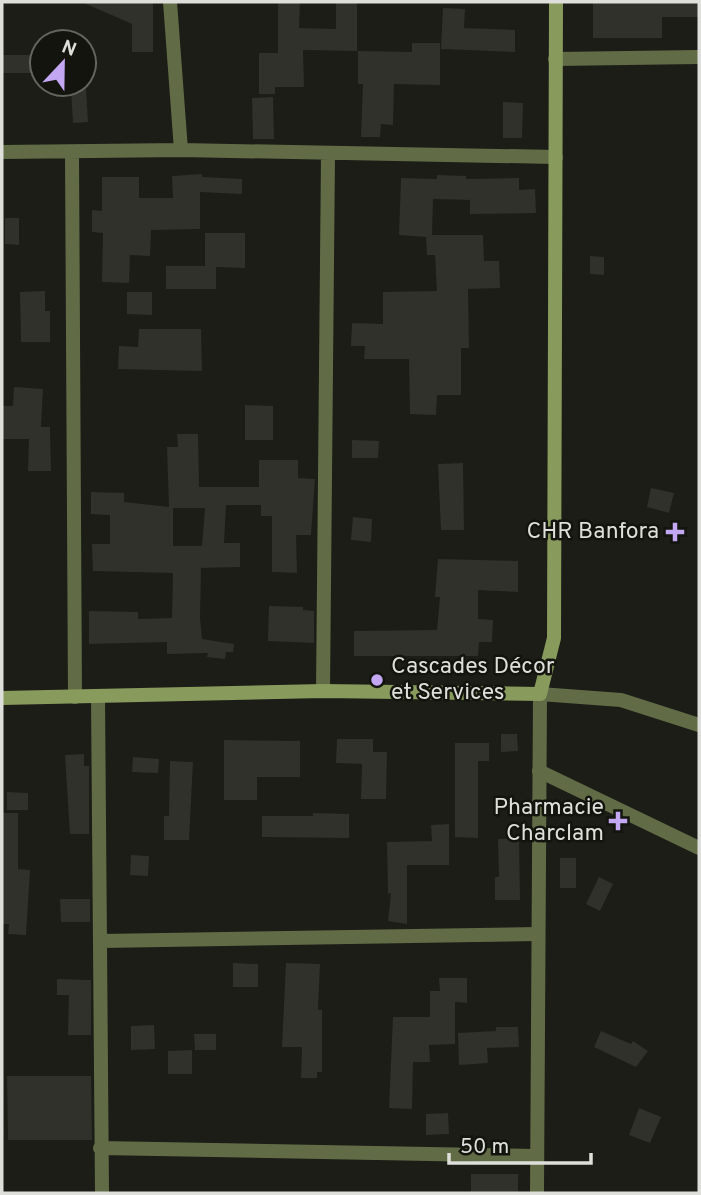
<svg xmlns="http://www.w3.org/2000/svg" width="701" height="1195" viewBox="0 0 701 1195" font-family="Overpass,sans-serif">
<rect width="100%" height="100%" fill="#1b1d16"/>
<!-- building -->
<path fill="#2f312a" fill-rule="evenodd" d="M278,2H300L299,28L336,29V2H357V51L303,50L304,87H275V94H259V53H278Z
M593,2H699V17H662V38H593Z
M84,3H153V52H132V24Z
M443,8L465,9L464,28L515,30V52L441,49Z
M412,43H440V85L394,84L393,125L381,124L380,137H361L363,84H358V51L412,52Z
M2,55H42V73H2Z
M86,87L88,122L73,123L71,88Z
M273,97L274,139H253L252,98Z
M503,102L523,103L522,138H503Z
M202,174V177L242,179V194L200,192V229L151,230L150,256L130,255L129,283L102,282L103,233L92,232V210L102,211V177H139V198H173L172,176Z
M437,175L466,176V179L519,178V190L535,189L536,213L470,214V200L433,199L432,235H483L484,261H499L500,288L468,289L469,348H461V395H437L436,415L410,414L409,359H364L365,346H351L352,323L383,324V292L437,291L435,255H427L426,237L399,235L401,178L437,179Z
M5,218H19V245L5,244Z
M205,233H245V268L216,267V289H166V266H205Z
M590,256L604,257V275L590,274Z
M45,291V311H50V342H21L20,292Z
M127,292H152V315L127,314Z
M139,329H201L202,371L118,369L119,346L138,347Z
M14,387L43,389L41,427H50L51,471H28L29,439H2V406H13Z
M245,405L273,406V440H245Z
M177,434H198L199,487H259V460H298V478L315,479L311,535H296L297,573L272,572V516H261V505H226L224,543H240V567L201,568L200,618L202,639L234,644L233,652H226L225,659L207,657L208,653L167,654V642L89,644V611L138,612V619L172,618L173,573L93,571L92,544H110V515L91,514V492L124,493V502L169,507L167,447H178ZM173,508H205L202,546H173Z
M352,440L379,441L378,458H352Z
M463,463L464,530H441L438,464Z
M651,488L674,493L669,513L647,507Z
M353,517L372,519L371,542L351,540Z
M438,559L518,561V592L478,590V619L493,620L492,642H479L478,656H354V631L437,630L440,597H435Z
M269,606L303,607V610L314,611V643L268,641Z
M501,734H517L518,751L501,752Z
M337,739H373V752H387L386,799H361L362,764L336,763Z
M224,740L300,741V777H257V800H224Z
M455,743H489V761H478V838L455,837Z
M84,754V766H89V834H70L65,755Z
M133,757L159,759L158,773L132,772Z
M170,761L193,762L189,840H164V816H169Z
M7,792L28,793V810H7Z
M2,813H18V869L30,870L26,935L8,934L9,924H2Z
M313,813L349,814V838L262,837V816H313Z
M449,824V865H407V924L388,921L391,893L388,894L387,842L432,841L431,825Z
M519,838L520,900H495V877H499L498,839Z
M131,855L149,856L148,876L130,875Z
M560,858H576V888H560Z
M599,877L613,884L600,911L586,904Z
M60,899H90V922H61Z
M233,963L258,964V987H233Z
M286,963L320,964L318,1010H322V1072H317V1078H301L302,1047H282Z
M439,978H467V1003L455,1002V1044L429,1045L430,1062H413L412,1109L389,1108L393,1017H430V991H440Z
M57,979L91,980V1035H68L69,995H57Z
M154,1025L155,1049L131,1050V1026Z
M496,1027H518L519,1047L487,1048L488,1063L459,1065L458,1033L496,1031Z
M601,1031L631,1044L633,1041L648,1051L636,1067L594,1047Z
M194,1034H216V1050H195Z
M192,1050V1074H168V1051Z
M7,1076H91L92,1140H8Z
M639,1108L661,1117L650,1143L629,1135Z
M448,1113L449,1134L426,1135V1114Z
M471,1174H518V1193H471Z"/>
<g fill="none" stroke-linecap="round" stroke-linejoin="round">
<!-- minor -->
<path stroke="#616c47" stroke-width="14" d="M170,2L181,150
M555,59L699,57
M2,152L181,150L556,157
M72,153L75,697
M323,691L328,154
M98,697L102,1193
M539,771L699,848
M101,941L538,934
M100,1148L537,1156"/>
<!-- tertiary -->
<path stroke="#616c47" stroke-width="14" d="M537,1193L540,694L621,700L699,725"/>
<!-- secondary -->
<path stroke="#899a5d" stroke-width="14" d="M2,698L323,691L540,694L554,638L556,2"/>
</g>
<!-- markers -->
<g fill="#c3a7f2" stroke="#12140d" stroke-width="2.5">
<path d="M671.5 521.5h7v7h7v7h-7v7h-7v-7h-7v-7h7z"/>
<circle cx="377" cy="680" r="7"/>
<path d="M614.5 810.5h7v7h7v7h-7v7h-7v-7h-7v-7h7z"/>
</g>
<g text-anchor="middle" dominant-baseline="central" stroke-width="5" stroke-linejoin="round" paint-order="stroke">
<!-- poi labels -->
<g font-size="23" fill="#dedfda" stroke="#12140d" text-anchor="end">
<text x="659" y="532">CHR Banfora</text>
<text x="391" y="667" text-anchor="start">Cascades Décor<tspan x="391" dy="26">et Services</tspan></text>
<text x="604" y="808">Pharmacie<tspan x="604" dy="26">Charclam</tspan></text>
</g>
</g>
<!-- border -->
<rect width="701" height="1195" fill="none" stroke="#dedfda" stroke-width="7"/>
<!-- north arrow -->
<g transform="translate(63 63) rotate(22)"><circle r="33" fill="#12140d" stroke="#64655f" stroke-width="2"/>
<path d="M0-5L12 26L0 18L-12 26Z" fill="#c3a7f2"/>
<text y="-10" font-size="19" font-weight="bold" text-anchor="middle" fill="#dedfda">N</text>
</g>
<!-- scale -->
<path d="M449 1153v10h142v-10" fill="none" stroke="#dedfda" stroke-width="3.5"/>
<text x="460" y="1153" font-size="21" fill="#dedfda" stroke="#12140d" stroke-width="5" paint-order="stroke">50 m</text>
</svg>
